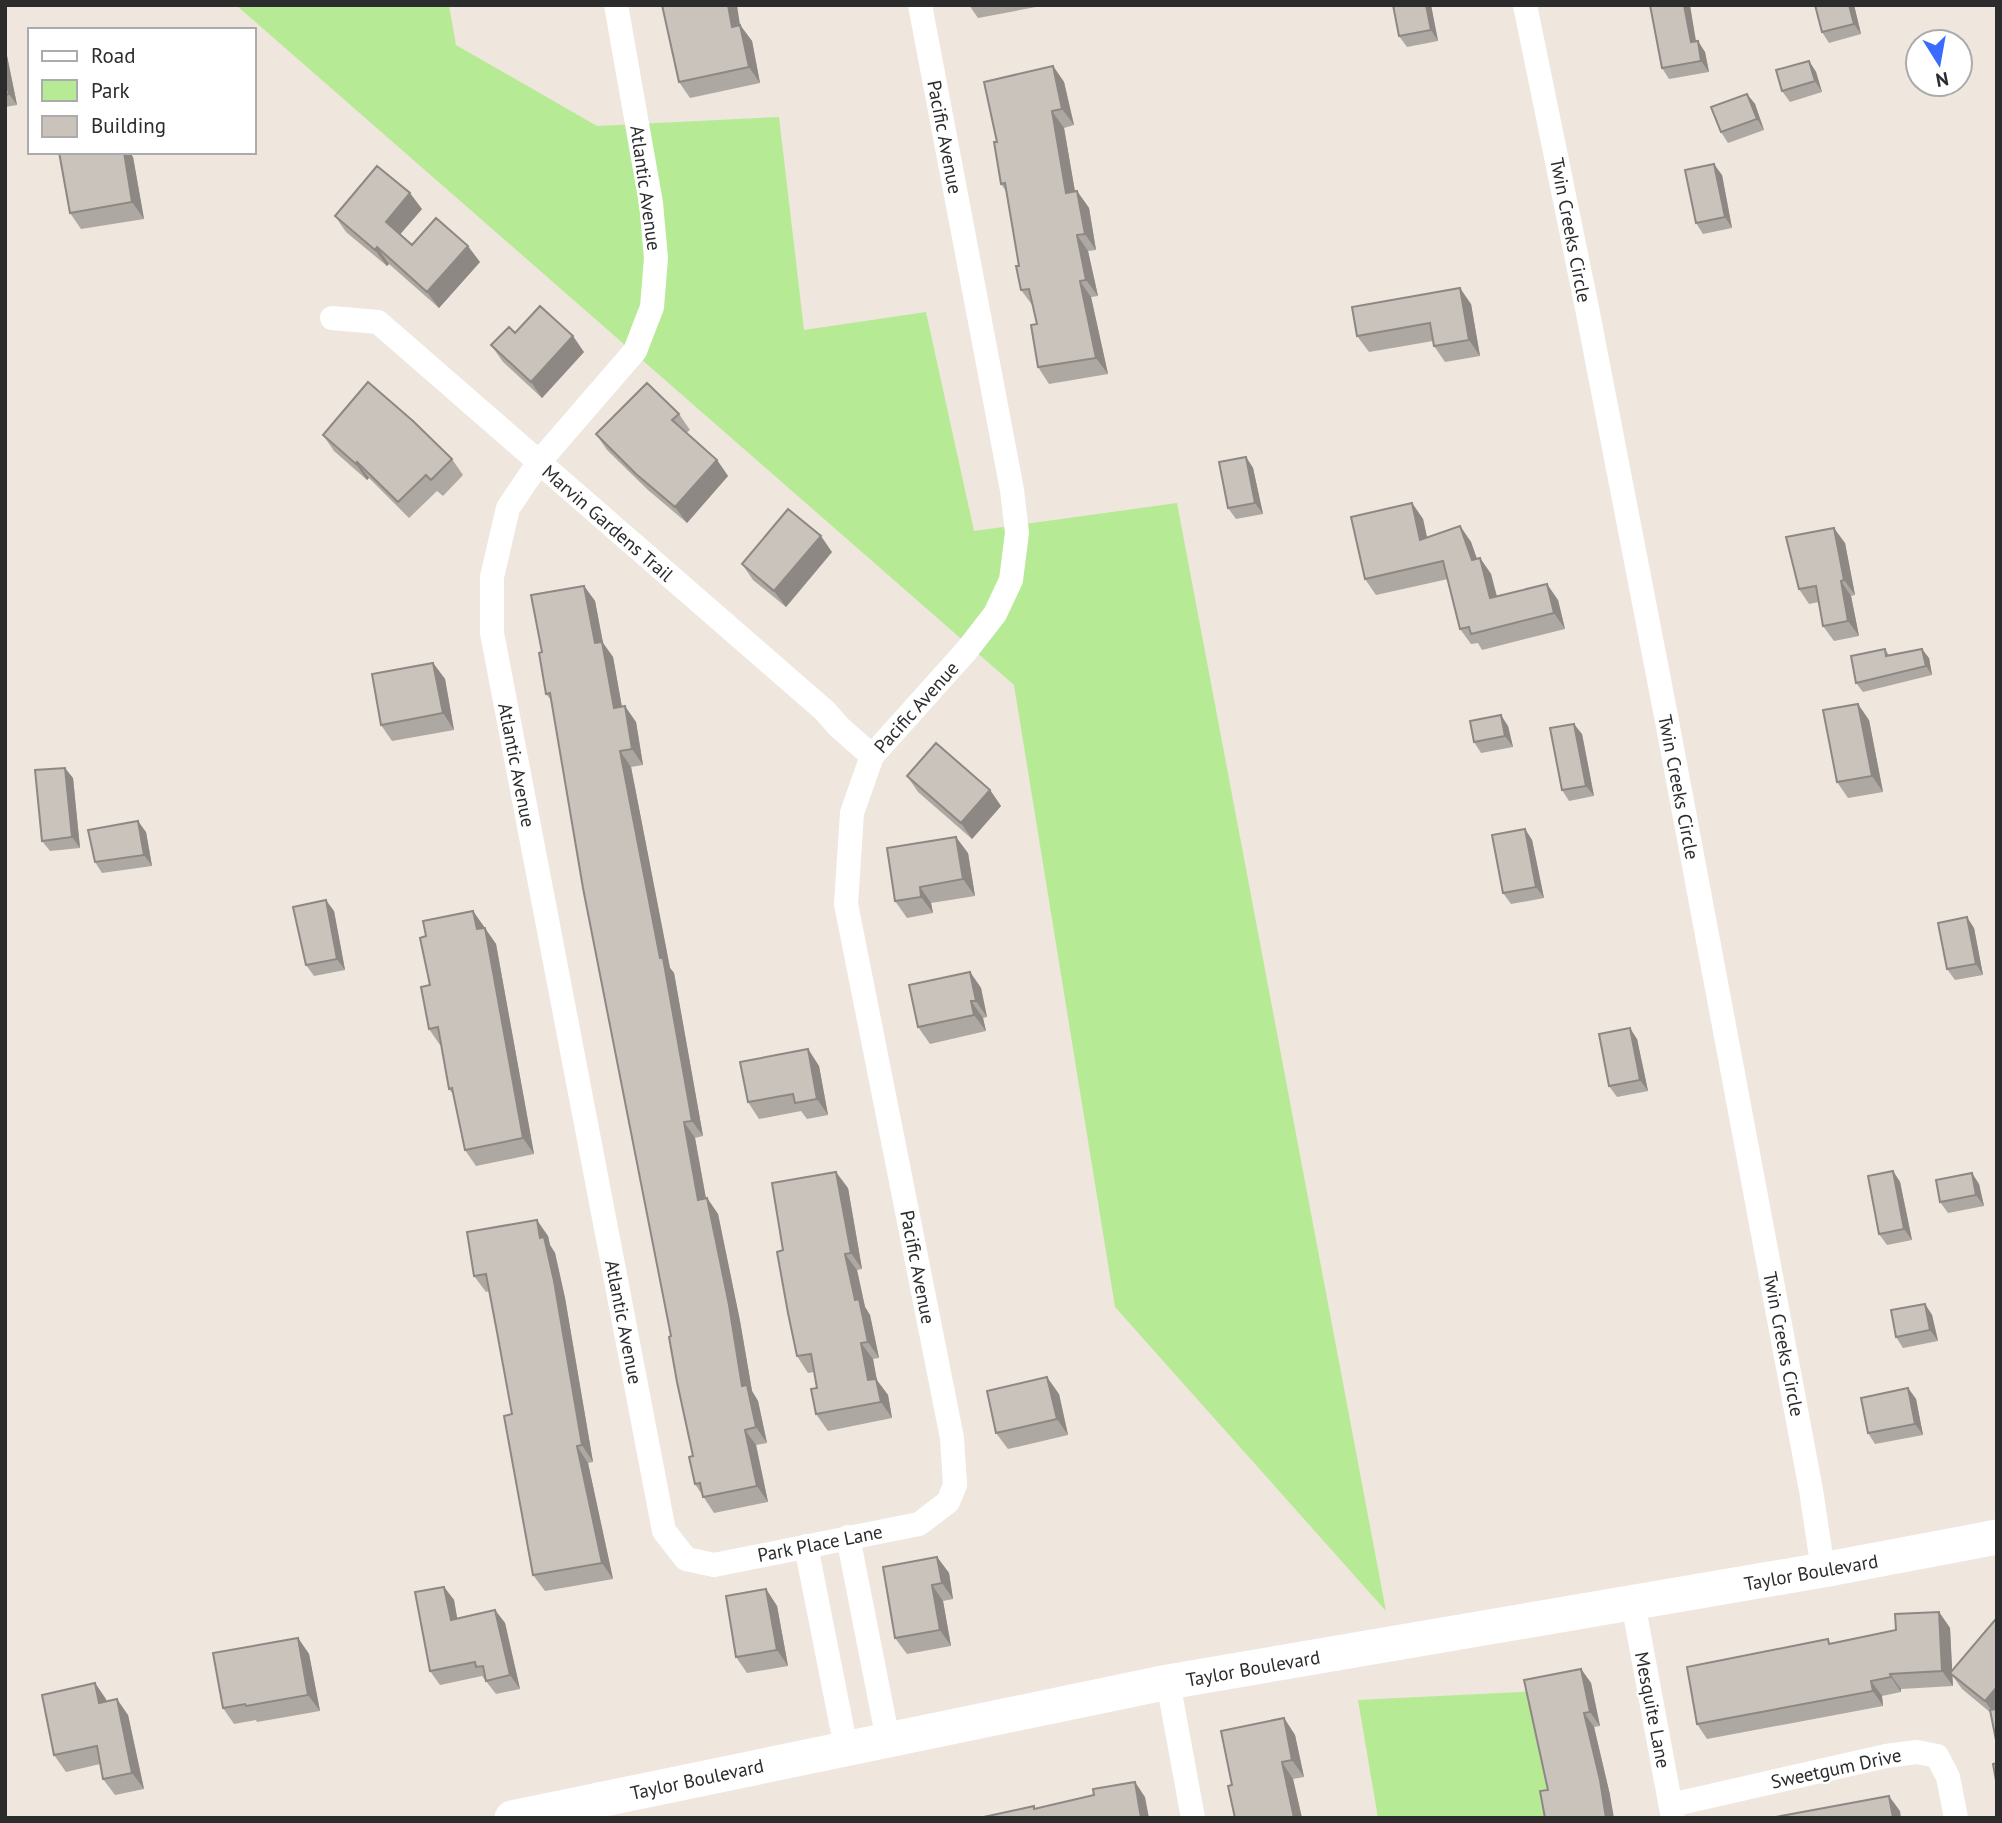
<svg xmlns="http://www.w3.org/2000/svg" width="2002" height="1823" viewBox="0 0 2002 1823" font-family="'PT Sans',sans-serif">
<rect width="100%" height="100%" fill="#efe6dd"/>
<!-- green -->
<path fill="#b7ea95" d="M236,5H449L456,45L597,126L779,117L804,330L926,312L974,531L1177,503L1386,1611L1115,1307L1014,685Z
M1539,1691L1552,1818H1378L1358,1700Z"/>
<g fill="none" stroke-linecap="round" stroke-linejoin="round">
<!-- street -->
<path stroke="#fff" stroke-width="24" d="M616,5L651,203L656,258L652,307L635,351L539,462L508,508L492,577V633L664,1531L686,1559L714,1565L919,1524L948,1502L955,1485L952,1438L846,904L852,813L872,756L967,650L995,614L1011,580L1017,533L1012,490L920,5
M1525,5L1586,303L1666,716L1811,1490L1823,1570
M332,318L378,322L825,711L839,727L872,756
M848,1537L888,1740
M806,1546L846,1748
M1633,1603L1673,1818
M1168,1682L1193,1818
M1671,1805L1886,1756L1917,1752L1937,1756L1948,1777L1956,1818"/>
<!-- secondary -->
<path stroke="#fff" stroke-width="35" d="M512,1818L1168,1682L1823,1570L1997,1537"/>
</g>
<!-- wall -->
<path fill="#aea8a2" d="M969,5H1041V6L978,18Z
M1393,5H1431L1438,41L1407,47L1399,36Z
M1815,5H1854L1861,34L1829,43L1822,32Z
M740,25L752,41L760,83L690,98L679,82Z
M1696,41L1705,52L1709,72L1669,79L1662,68Z
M5,46L17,105L5,107Z
M1809,61L1816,72L1822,92L1790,102L1782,91Z
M1053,66L1064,82L1074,125L1064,128L1075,192L1077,191L1089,208L1096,250L1088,251L1098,296L1091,297L1108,374L1049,384L1038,367L1037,324L1033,306L1021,290L1019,266L1006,191L1001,184L997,142Z
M1747,94L1755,104L1764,130L1728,143L1721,132Z
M133,157L144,219L81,229L70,213Z
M1722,175L1732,228L1703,234L1696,223Z
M422,209L400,234L412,245L480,262L439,308L389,264L387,266L346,232L335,216Z
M1471,304L1480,356L1445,362L1434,346L1433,341L1369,352L1357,336Z
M515,333L584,352L542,398L503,362L491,345Z
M679,414L690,430L686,433L717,460L728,476L687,523L648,490L607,450L596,434Z
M323,435L452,459L463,475L443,496L437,491L409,518L369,478L367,480L334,451Z
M1246,457L1253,468L1263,514L1236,519L1228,508Z
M1412,503L1423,519L1427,537L1460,526L1471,542L1477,559L1480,558L1491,574L1497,596L1558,600L1565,629L1482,650L1478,643L1471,644L1460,629L1448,579L1376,595L1365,579Z
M1845,543L1855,595L1851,596L1859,636L1834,641L1823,626L1819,602L1809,604L1799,589Z
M832,552L786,607L753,580L742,564Z
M584,586L595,601L603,643L613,657L622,707L636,722L643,765L631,767L670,968L674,973L703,1136L695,1138L706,1198H707L718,1214L740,1321L752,1391L758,1401L767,1443L756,1445L768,1502L714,1513L695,1484L693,1456L671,1336L551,700L546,694L542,652Z
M1885,649L1889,655L1929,658L1932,675L1863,692L1856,683Z
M433,663L445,679L454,730L392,741L381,725Z
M1869,720L1883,792L1848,798L1837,782Z
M1508,726L1513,747L1481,753L1474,742Z
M1582,734L1594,796L1569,801L1562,790Z
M907,776L990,790L1001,806L972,839L918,792Z
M73,778L80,848L50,851L42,841Z
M1525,829L1532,840L1544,898L1511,904L1503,893Z
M146,832L152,866L102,873L95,862Z
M968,853L975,896L931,903L933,913L907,918L895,901Z
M334,911L345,970L314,976L306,965Z
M473,911L496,944L534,1154L476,1166L465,1150L454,1095L449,1089L441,1045H440L429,1029L430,985L426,936Z
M1974,928L1983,975L1955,980L1947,969Z
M970,972L981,988L987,1017L983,1018L986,1031L930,1044L918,1027Z
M1637,1039L1648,1091L1617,1097L1609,1086Z
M808,1049L819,1066L828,1115L807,1119L801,1111L759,1119L748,1102Z
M1893,1171L1900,1182L1912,1240L1887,1245L1879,1234Z
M1979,1184L1984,1206L1948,1213L1940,1202Z
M848,1188L862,1269L857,1270L865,1307L870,1315L879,1358L873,1359L876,1379L888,1395L892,1418L828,1431L816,1414L817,1388L814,1372L808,1373L797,1356L783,1250Z
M548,1236L550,1245L555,1253L565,1298L593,1462L588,1463L613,1579L545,1591L533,1575L512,1414L489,1291L486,1292L474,1276Z
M1925,1304L1932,1315L1938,1341L1903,1348L1896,1337Z
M1908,1388L1916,1399L1923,1435L1875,1444L1868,1433Z
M1059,1394L1068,1435L1008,1449L996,1433Z
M937,1557L949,1573L953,1599L943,1601L951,1646L907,1654L895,1638Z
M444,1587L454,1600L457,1618L495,1610L505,1623L520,1689L496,1694L482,1676L440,1685L430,1671Z
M766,1589L777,1606L788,1666L747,1673L736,1657Z
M1939,1612L1950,1628L1952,1671L1995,1620L1991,1713L1962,1689L1952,1675L1953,1686L1901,1689V1692L1882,1696L1883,1706L1707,1739L1697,1724L1831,1643L1896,1630Z
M298,1638L309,1654L320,1711L257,1722L256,1720L234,1724L223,1708Z
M1581,1669L1591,1683L1600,1726L1594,1727L1610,1795L1548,1790Z
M95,1683L106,1701L128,1715L144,1789L115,1795L103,1779L100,1764L66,1772L54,1755Z
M1284,1718L1295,1735L1304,1777L1293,1779L1302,1818H1235L1232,1785Z"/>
<!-- shaded-wall -->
<path fill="#8d8884" d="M728,5H737L740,25L752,41L760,83L749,67L732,27Z
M1426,5H1431L1438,41L1431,30Z
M1684,5H1690L1698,53L1691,42Z
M1849,5H1854L1861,34L1854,24Z
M1698,41L1705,52L1709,72L1701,61Z
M5,46L17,105L9,94L5,74Z
M1809,61L1816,72L1822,92L1815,81Z
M1053,66L1064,82L1074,125L1062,109Z
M1747,94L1755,104L1764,130L1757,119Z
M1052,111L1064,128L1078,209L1066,193Z
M124,152H130L133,157L144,219L132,202Z
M1714,164L1722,175L1732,228L1725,217Z
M1077,191L1089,208L1096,250L1085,234Z
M410,193L422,209L397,238L386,222Z
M1077,235L1088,251L1098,296L1086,280Z
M468,246L480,262L439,308L427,292Z
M377,247L389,264L387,266L375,250Z
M1080,281L1091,297L1108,374L1096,358Z
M1460,288L1471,304L1480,356L1469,340Z
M573,336L584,352L542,398L531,382Z
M1246,457L1253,468L1263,514L1255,503Z
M717,460L728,476L687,523L675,507Z
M357,462L369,478L367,480L356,464Z
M1412,503L1423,519L1431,556L1420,540Z
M1460,526L1471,542L1483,576L1472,560Z
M1834,528L1845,543L1855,595L1844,580Z
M821,536L832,552L786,607L774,591Z
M1480,558L1491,574L1501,614L1490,598Z
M1841,581L1851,596L1859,636L1848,621Z
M1547,584L1558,600L1565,629L1554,613Z
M584,586L595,601L603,643L613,657L625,724L614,708L595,643Z
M1922,649L1929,658L1932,675L1926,666Z
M433,663L445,679L454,730L443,713Z
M1858,704L1869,720L1883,792L1872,776Z
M625,706L636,722L643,765L632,749Z
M1501,715L1508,726L1513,747L1505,736Z
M1574,724L1582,734L1594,796L1586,786Z
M620,751L631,767L670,968L674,973L703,1136L692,1121Z
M65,768L73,778L80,848L72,837Z
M990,790L1001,806L972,839L961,823Z
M138,821L146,832L152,866L144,855Z
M1525,829L1532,840L1544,898L1536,887Z
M956,837L968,853L975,896L963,879Z
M920,887L931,903L933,913L921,897Z
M326,900L334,911L345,970L337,959Z
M473,911L496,944L534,1154L523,1138Z
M1967,917L1974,928L1983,975L1976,964Z
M970,972L981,988L987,1017L976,1001Z
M971,1001L983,1018L986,1031L974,1015Z
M1630,1028L1637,1039L1648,1091L1640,1080Z
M808,1049L819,1066L828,1115L817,1099Z
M684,1122L695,1138L709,1216L698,1200Z
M1893,1171L1900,1182L1912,1240L1904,1229Z
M836,1172L848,1188L862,1269L851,1253Z
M1972,1173L1979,1184L1984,1206L1976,1195Z
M707,1198L718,1214L740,1321L752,1391L758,1401L767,1443L756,1427L742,1386Z
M537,1220L548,1236L550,1245L555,1253L565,1298L593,1462L582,1445Z
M845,1254L857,1270L865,1307L870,1315L879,1358L868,1342L855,1300Z
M1925,1304L1932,1315L1938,1341L1930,1330Z
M861,1343L873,1359L880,1396L868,1380Z
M1047,1377L1059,1394L1068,1435L1057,1419Z
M876,1379L888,1395L892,1418L881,1402Z
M1908,1388L1916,1399L1923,1435L1915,1424Z
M745,1430L756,1445L768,1502L757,1486Z
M577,1446L588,1463L613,1579L602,1563Z
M937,1557L949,1573L953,1599L942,1583Z
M932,1585L943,1601L951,1646L940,1630Z
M444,1587L454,1600L460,1634L451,1620Z
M766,1589L777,1606L788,1666L777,1650Z
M495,1610L505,1623L520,1689L510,1675Z
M1939,1612L1950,1628L1953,1686L1942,1671Z
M298,1638L309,1654L320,1711L308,1695Z
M1581,1669L1591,1683L1600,1726L1590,1712Z
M1890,1674L1901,1689V1692L1891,1677Z
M1871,1681L1882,1696L1883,1706L1873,1691Z
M95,1683L106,1699L110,1719L99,1703Z
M1997,1687V1717H1996L1985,1701Z
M117,1699L128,1715L144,1789L132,1773Z
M1584,1713L1594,1727L1610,1795L1614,1818H1606Z
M1284,1718L1295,1735L1304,1777L1292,1760Z
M1282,1762L1293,1779L1302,1818H1294Z
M1135,1782L1145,1797L1149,1818H1141Z
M1889,1796L1900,1811L1901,1818H1893Z"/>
<!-- building -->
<path fill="#cac3bc" stroke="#8d8884" stroke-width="2" d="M662,5H728L732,27L740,25L749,67L679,82Z
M1393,5H1426L1431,30L1399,36Z
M1650,5H1684L1691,42L1698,41L1701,61L1662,68Z
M1815,5H1849L1854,24L1822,32Z
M1809,61L1815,81L1782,91L1776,70Z
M1053,66L1062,109L1052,111L1066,193L1077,191L1085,234L1077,235L1086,280L1080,281L1096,358L1038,367L1031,325L1037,324L1029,289L1021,290L1016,266H1019L1005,183L1001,184L994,142H997L984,82Z
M5,74L9,94L5,95Z
M1747,94L1757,119L1721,132L1711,107Z
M59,152H124L132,202L70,213Z
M1714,164L1725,217L1696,223L1685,170Z
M377,166L410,193L386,222L412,245L436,218L468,246L427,292L377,247L375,250L335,216Z
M1460,288L1469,340L1434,346L1430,323L1357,336L1352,307Z
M540,306L573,336L531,382L491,345L509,327L515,333Z
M368,382L413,421L452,459L431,480L426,475L398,502L357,462L356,464L323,435Z
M647,383L679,414L672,420L717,460L675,507L636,474L596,434Z
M1246,457L1255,503L1228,508L1219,462Z
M1412,503L1420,540L1460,526L1472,560L1480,558L1490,598L1547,584L1554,613L1471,634L1469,627L1460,629L1443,561L1365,579L1351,517Z
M788,509L821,536L774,591L742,564Z
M1834,528L1844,580L1841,581L1848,621L1823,626L1816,586L1799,589L1786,537Z
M584,586L595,643L602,642L614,708L625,706L632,749L620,751L660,958H663L692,1121L684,1122L698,1200L707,1198L729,1305L742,1386L747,1385L756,1427L745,1430L757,1486L703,1497L700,1483L695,1484L689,1457L693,1456L677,1382L669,1337L671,1336L583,888L550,693L546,694L539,653L542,652L531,595Z
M1885,649L1886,656L1922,649L1926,666L1856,683L1851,656Z
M433,663L443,713L381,725L372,674Z
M1858,704L1872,776L1837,782L1823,710Z
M1501,715L1505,736L1474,742L1470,721Z
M1574,724L1586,786L1562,790L1550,728Z
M936,743L990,790L961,823L907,776Z
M65,768L72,837L42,841L35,770Z
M138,821L144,855L95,862L88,830Z
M1525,829L1536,887L1503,893L1492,835Z
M956,837L963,879L920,887L921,897L895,901L887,848Z
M326,900L337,959L306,965L293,907Z
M473,911L477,929L485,928L523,1138L465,1150L452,1088L449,1089L438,1027L429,1029L421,987L430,985L420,938L426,936L423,921Z
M1967,917L1976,964L1947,969L1938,923Z
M970,972L976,1001H971L974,1015L918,1027L909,985Z
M1630,1028L1640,1080L1609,1086L1599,1034Z
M808,1049L817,1099L795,1103L793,1094L748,1102L740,1062Z
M1893,1171L1904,1229L1879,1234L1868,1176Z
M836,1172L851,1253L845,1254L855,1300L859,1299L868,1342L861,1343L868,1380L876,1379L881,1402L816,1414L811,1389L817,1388L811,1354L797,1356L788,1313L777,1252L783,1250L772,1183Z
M1972,1173L1976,1195L1940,1202L1936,1180Z
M537,1220L540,1238L544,1237L554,1281L582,1445L577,1446L602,1563L533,1575L504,1416L512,1414L497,1332L486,1274L474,1276L467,1232Z
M1925,1304L1930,1330L1896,1337L1891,1310Z
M1047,1377L1057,1419L996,1433L987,1391Z
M1908,1388L1915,1424L1868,1433L1861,1398Z
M937,1557L942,1583L932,1585L940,1630L895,1638L883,1567Z
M444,1587L451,1620L495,1610L510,1675L486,1681L483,1666L476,1667L475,1662L430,1671L415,1592Z
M766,1589L777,1650L736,1657L726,1596Z
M1939,1612L1942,1671L1890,1674L1891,1677L1871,1681L1873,1691L1697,1724L1687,1667L1828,1639L1829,1644L1896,1630L1895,1614Z
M1995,1620L1997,1622V1687L1985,1701L1950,1673Z
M298,1638L308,1695L246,1706L245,1704L223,1708L213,1653Z
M1581,1669L1590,1712L1584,1713L1600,1780L1606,1818H1545L1540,1791L1548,1790L1524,1680Z
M95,1683L99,1703L117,1699L132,1773L103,1779L97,1746L54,1755L42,1695Z
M1997,1709V1745L1990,1710Z
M1284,1718L1292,1760L1282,1762L1294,1818H1235L1228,1786L1232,1785L1221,1731Z
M1997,1763V1786L1993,1764Z
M1135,1782L1141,1818H979L1034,1806V1809L1094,1795L1093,1789Z
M1889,1796L1893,1818H1770Z"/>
<g text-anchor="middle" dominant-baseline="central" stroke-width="5" stroke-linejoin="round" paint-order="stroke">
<!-- street labels -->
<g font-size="19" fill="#2c2c2c" stroke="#fff">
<text transform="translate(945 137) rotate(79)">Pacific Avenue</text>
<text transform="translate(646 188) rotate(82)">Atlantic Avenue</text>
<text transform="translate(1571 230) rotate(79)">Twin Creeks Circle</text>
<text transform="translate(608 523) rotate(41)">Marvin Gardens Trail</text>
<text transform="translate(916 707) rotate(-48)">Pacific Avenue</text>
<text transform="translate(517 765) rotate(79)">Atlantic Avenue</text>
<text transform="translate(1679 787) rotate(79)">Twin Creeks Circle</text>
<text transform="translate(918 1267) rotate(79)">Pacific Avenue</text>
<text transform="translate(624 1322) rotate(79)">Atlantic Avenue</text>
<text transform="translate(1784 1344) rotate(79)">Twin Creeks Circle</text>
<text transform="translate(820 1543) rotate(-11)">Park Place Lane</text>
<text transform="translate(1811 1572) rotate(-10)">Taylor Boulevard</text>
<text transform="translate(1253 1668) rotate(-10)">Taylor Boulevard</text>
<text transform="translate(1653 1710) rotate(79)">Mesquite Lane</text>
<text transform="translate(1836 1768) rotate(-12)">Sweetgum Drive</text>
<text transform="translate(697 1779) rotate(-12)">Taylor Boulevard</text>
</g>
</g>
<!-- border -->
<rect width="2002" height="1823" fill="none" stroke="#2c2c2c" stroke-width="14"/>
<!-- legend -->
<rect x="28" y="28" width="228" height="126" fill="#ffffff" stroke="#ababab" stroke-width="2"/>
<rect x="42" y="51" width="35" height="10" fill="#ffffff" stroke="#ababab" stroke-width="2"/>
<text x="91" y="63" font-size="21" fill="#2c2c2c">Road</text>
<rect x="42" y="80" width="35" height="21" fill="#b7ea95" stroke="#ababab" stroke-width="2"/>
<text x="91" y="98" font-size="21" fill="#2c2c2c">Park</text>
<rect x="42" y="116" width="35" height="21" fill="#cac3bc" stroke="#ababab" stroke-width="2"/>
<text x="91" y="133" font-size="21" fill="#2c2c2c">Building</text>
<!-- north arrow -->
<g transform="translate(1939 63) rotate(169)"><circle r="33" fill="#ffffff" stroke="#ababab" stroke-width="2"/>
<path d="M0-5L12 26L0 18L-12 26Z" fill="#3a6bff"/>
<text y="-10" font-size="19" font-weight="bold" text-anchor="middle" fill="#2c2c2c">N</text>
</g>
</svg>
